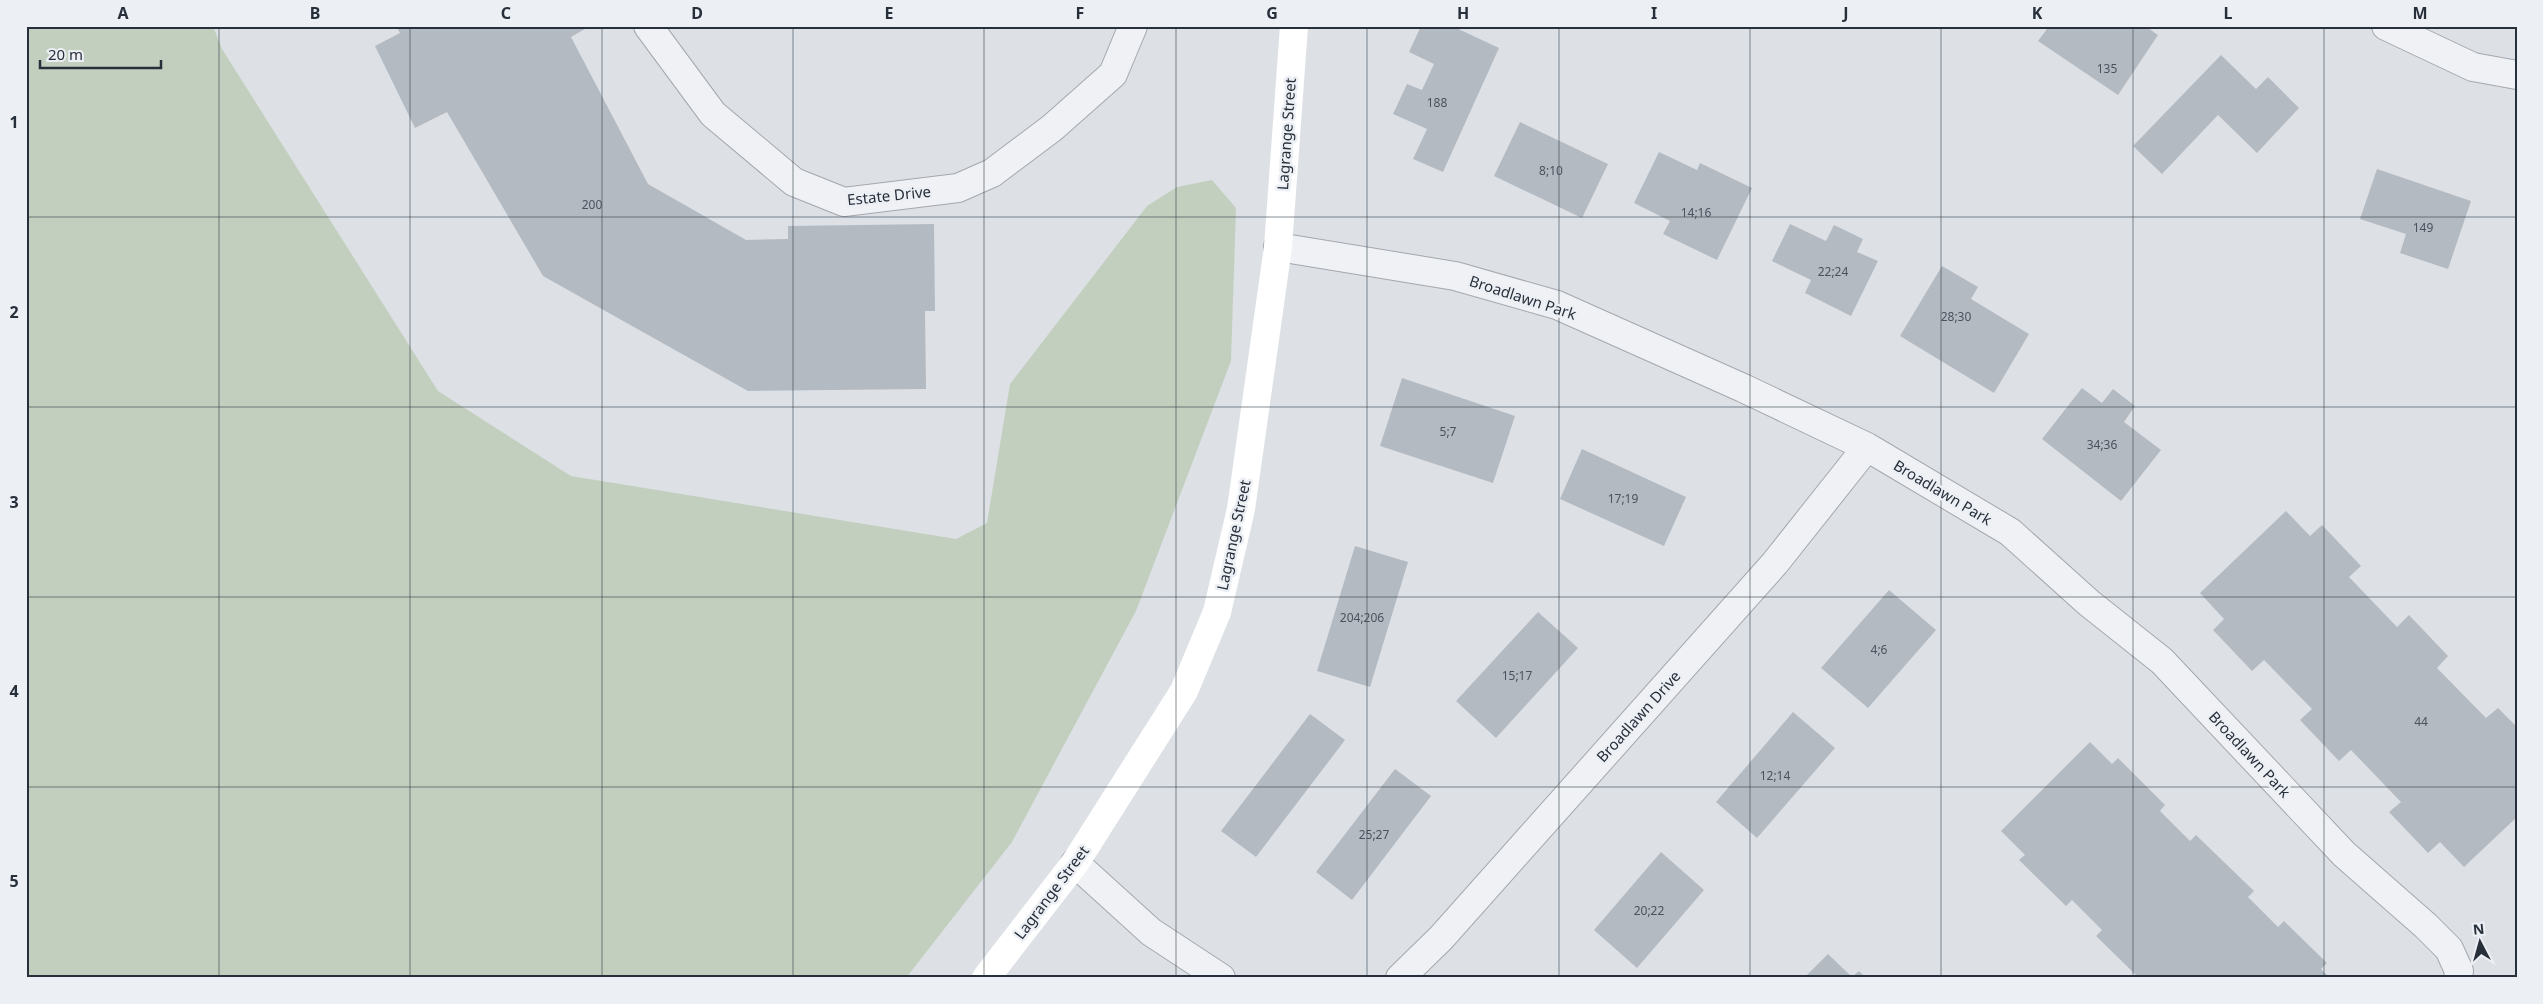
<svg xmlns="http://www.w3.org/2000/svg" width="2543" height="1004" viewBox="0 0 2543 1004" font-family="'Noto Sans',sans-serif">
<rect width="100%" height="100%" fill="#dde1e6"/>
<!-- green -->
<path fill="#c3cfbe" d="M26,26H213L222,49L438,391L571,476L956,539L987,523L1010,384L1147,206L1177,187L1212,180L1236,208L1231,361L1136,611L1012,842L906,978H26Z"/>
<!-- building -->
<path fill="#b4bac2" d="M396,26H590L571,37L648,184L746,240L788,239V226L934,224L935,311H925L926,389L748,391L543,276L447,112L415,128L375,46L400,33Z
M1421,26H1452L1499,48L1443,172L1413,159L1427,129L1393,114L1407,84L1422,90L1434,64L1409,52Z
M2043,26H2145L2158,35L2118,95L2038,41L2047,29Z
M2221,55L2256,89L2268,77L2299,108L2257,153L2218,115L2162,174L2133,146Z
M1520,122L1608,164L1582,218L1494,176Z
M1659,152L1697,170L1700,163L1752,188L1717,260L1663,234L1670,221L1634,203Z
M2377,169L2471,201L2448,269L2400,253L2406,234L2360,219Z
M1790,224L1826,241L1834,225L1863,239L1857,252L1878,261L1851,316L1805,293L1811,280L1772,261Z
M1942,266L1978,287L1971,299L2029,334L1994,393L1900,336Z
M1402,378L1515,416L1493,483L1380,446Z
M2082,388L2102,403L2113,389L2135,406L2124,422L2161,450L2121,501L2042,439Z
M1582,449L1686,497L1664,546L1560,499Z
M2286,511L2310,536L2322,525L2361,566L2349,577L2397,627L2409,615L2448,656L2437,668L2486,718L2498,708L2517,727V817L2464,867L2440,842L2428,853L2389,812L2401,802L2351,750L2339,761L2300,720L2312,709L2264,660L2252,671L2213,630L2224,619L2200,593Z
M1355,546L1408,562L1370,687L1317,671Z
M1889,590L1936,630L1868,708L1821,668Z
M1538,612L1578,648L1496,738L1456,701Z
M1793,712L1835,748L1757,838L1716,802Z
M1310,714L1345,740L1256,857L1221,831Z
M2090,742L2112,764L2118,758L2165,805L2160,811L2190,841L2196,835L2254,891L2248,897L2278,927L2284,921L2327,963L2321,969L2330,978H2139L2096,936L2102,930L2072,900L2066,906L2019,860L2025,855L2001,831Z
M1395,769L1431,796L1352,900L1316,872Z
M1661,852L1704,890L1637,968L1594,930Z
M1828,954L1852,977L1859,971L1866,978H1804Z"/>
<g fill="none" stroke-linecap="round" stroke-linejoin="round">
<defs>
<path id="minor" d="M648,26L713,114L794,182L844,202L958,188L992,173L1052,128L1113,74L1133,26
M2386,26L2473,67L2517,75
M1278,247L1455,276L1557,305L1743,388L1867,447L2010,532L2089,603L2162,661L2344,854L2426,926L2449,949L2459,971L2458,978
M1075,863L1151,932L1221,978
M1400,978L1441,938L1775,563L1867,447"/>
</defs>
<!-- minor casing -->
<use href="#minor" stroke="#a3a8af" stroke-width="30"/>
<!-- minor -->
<use href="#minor" stroke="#eff1f4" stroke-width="28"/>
<!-- secondary -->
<path stroke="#fff" stroke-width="28" d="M986,978L1075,863L1184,691L1217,612L1241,509L1278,247L1294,26"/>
</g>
<!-- grid -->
<path fill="none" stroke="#272f3b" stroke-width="1" stroke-opacity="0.55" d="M219,26V978M410,26V978M602,26V978M793,26V978M984,26V978M1176,26V978M1367,26V978M1559,26V978M1750,26V978M1941,26V978M2133,26V978M2324,26V978M26,217H2517M26,407H2517M26,597H2517M26,787H2517"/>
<g text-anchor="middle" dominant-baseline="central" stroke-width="5" stroke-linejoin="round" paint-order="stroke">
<!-- number labels -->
<g font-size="12" fill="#4a525d">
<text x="2107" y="68">135</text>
<text x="1437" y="102">188</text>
<text x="1551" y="170">8;10</text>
<text x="592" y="204">200</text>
<text x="1696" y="212">14;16</text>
<text x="2423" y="227">149</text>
<text x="1833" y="271">22;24</text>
<text x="1956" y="316">28;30</text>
<text x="1448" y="431">5;7</text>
<text x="2102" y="444">34;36</text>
<text x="1623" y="498">17;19</text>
<text x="1362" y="617">204;206</text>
<text x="1879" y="649">4;6</text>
<text x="1517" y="675">15;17</text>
<text x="2421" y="721">44</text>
<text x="1775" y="775">12;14</text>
<text x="1374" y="834">25;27</text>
<text x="1649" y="910">20;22</text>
</g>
<!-- street labels -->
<g font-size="15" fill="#272f3b" stroke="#eceff4">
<text transform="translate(1286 134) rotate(-86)">Lagrange Street</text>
<text transform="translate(889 195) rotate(-6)">Estate Drive</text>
<text transform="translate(1523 297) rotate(18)">Broadlawn Park</text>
<text transform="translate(1943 492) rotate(31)">Broadlawn Park</text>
<text transform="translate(1233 535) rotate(-78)">Lagrange Street</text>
<text transform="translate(1638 716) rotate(-48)">Broadlawn Drive</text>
<text transform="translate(2250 754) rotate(47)">Broadlawn Park</text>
<text transform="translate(1051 892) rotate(-53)">Lagrange Street</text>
</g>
</g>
<!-- border -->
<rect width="2543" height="1004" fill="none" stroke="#eceff4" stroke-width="55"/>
<!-- north arrow -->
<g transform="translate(2480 942) rotate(354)" stroke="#eceff4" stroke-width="4" paint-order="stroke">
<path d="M0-4L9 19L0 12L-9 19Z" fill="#272f3b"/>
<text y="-8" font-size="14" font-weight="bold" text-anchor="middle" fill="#272f3b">N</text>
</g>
<!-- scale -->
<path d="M40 60v8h121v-8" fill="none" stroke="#272f3b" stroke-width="2.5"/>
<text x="48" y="60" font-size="15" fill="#272f3b" stroke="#eceff4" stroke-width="4" paint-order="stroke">20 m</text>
<rect x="28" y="28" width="2488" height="948" fill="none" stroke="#272f3b" stroke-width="2"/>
<g font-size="16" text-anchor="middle" font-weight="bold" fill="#272f3b">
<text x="123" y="19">A</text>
<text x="315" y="19">B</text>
<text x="506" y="19">C</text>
<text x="697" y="19">D</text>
<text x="889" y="19">E</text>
<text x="1080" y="19">F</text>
<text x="1272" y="19">G</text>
<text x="1463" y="19">H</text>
<text x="1654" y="19">I</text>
<text x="1846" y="19">J</text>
<text x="2037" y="19">K</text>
<text x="2228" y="19">L</text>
<text x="2420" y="19">M</text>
<text x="14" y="128">1</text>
<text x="14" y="318">2</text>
<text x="14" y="508">3</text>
<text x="14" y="697">4</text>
<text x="14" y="887">5</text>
</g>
</svg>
